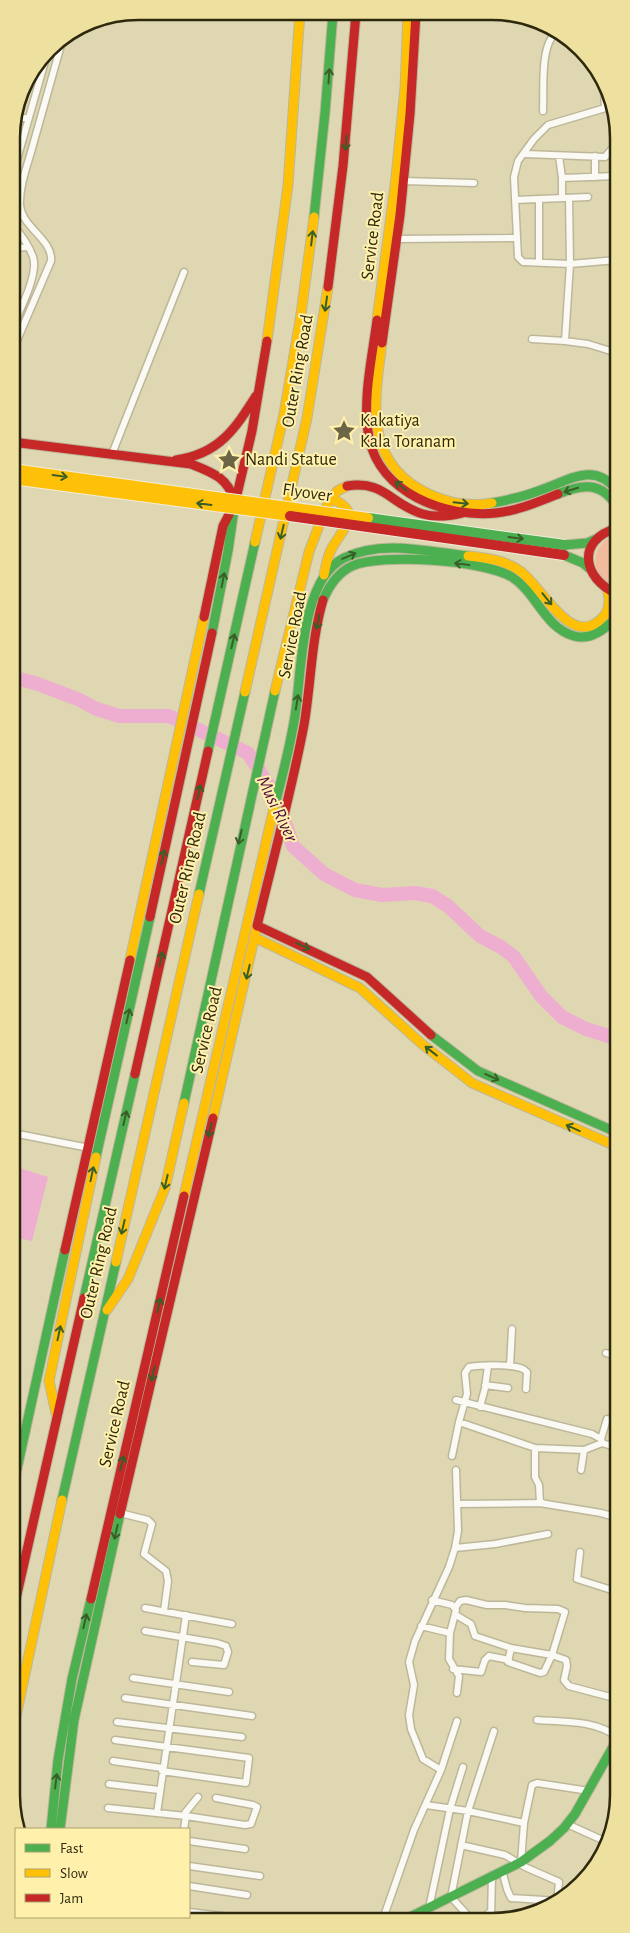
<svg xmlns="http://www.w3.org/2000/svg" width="630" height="1933" viewBox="0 0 630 1933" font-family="'Alegreya Sans',sans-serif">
<rect width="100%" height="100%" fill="#dfd7b2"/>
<!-- green -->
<path fill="#f0bc9d" d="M617,535V587C589,580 588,542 617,535Z"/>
<!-- water -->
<path fill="#eeaecf" d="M13,1166L48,1177L32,1241L13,1237Z"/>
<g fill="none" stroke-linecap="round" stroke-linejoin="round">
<!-- river -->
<path stroke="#eeaecf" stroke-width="14" d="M12,677L38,684L80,700L94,708L119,716H169L248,753L276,797L293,846L324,874L355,890L382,895L415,893L432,896L448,906L480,936L501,947L514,957L541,996L562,1017L586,1029L618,1039"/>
<defs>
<path id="street" d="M604,91L605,107
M543,111C544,92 540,46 555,34
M15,118H28
M525,154L605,157L611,150L616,148
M559,156L562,178V198
M12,177L48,51
M595,177V156
M562,178L616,176
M403,181L474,183
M569,198L570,264L565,341L588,344L617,353
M515,200L588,197
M539,200V262
M12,224C20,233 29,245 33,257C39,274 19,312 12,328
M517,238L514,177L518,161L534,139L548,125L612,106
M397,239L517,238L518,257L523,262L570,264L617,260
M12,248L28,247
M615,260L617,292
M532,339L565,341
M12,352L51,261C53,239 22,228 20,205C19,186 28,164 33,145C43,109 53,74 63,38
M112,454L184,272
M13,1133L89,1148
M606,1353L618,1357
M510,1366L512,1329
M485,1385L508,1388
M526,1389L527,1372C520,1363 481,1365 469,1367L465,1373L467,1394L459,1422L535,1448L584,1450L602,1443
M456,1400L592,1434L601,1439L602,1443L618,1448
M480,1407L485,1388L488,1366
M601,1439L607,1419L618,1423
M535,1448V1477L539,1485L540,1503L601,1513L618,1518
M452,1456L459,1422
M581,1470L584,1450
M617,1490L618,1488
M457,1504L543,1503
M120,1513L148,1520L152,1524L144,1554L166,1571L168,1581L164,1611
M455,1548L458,1531L456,1470
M580,1552L577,1579L618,1592
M432,1600L452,1605L456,1610L450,1633L449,1659L459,1676L457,1693
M145,1608L232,1624
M455,1608L460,1601L466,1600L487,1605H505L525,1608L558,1609L565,1612L552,1655L544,1672L540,1673L508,1662L511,1648
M456,1615L471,1624L475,1636L511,1648L552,1655L566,1660L567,1666L564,1680L569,1686L618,1699
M421,1626L450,1633
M145,1631L217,1643L226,1646L228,1652L224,1665L192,1662
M453,1669L481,1672L485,1660L489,1656L509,1660
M133,1678L229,1692
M125,1698L252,1716
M537,1720C563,1722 598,1720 618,1738
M117,1722L242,1737
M115,1740L249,1758L246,1783L162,1771
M113,1761L162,1768
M441,1770L423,1759L411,1729L409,1715L414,1685L409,1662L415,1641L449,1567L455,1548L495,1544L548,1534
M109,1784L159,1790
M198,1797L185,1813L186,1816L245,1825L251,1824L257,1807L253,1805L216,1798
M426,1805L468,1811L524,1823
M108,1808L157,1813
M567,1824L609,1843
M184,1829L186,1816L157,1813L186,1615
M189,1841L245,1849
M461,1845L505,1855L525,1867L557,1881L559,1882L557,1901
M521,1862L524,1823L532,1785L537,1783L589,1791
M189,1866L260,1876
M502,1870L507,1889L511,1898L560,1901
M189,1886L247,1895
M429,1908L450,1809L463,1767
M423,1911L431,1919
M189,1912L230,1917
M173,1919V1917
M383,1919L414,1830L441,1770L457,1721
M471,1919L451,1897L468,1811L494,1731
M482,1919L491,1911
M491,1919L492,1875"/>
<path id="fast" d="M314,217L325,113L333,13
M558,494C582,484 602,481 617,507
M492,503C508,500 523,497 538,491C567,482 592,460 617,490
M565,545L587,543L596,539
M564,555L583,563L589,568
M323,600C329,586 337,573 352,566C381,553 484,560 512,577C536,592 545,628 574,636C591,641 606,628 617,617
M212,633L228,551L235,503
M208,751L255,542
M274,808C282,778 290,747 295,716C302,672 300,580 344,558C382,539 429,552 468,556
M199,894L245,692
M431,1035L478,1071L618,1133
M184,1103L275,691
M96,1157L150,917
M84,1298L135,1074
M13,1487L65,1250
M62,1500L116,1262
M51,1829L58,1760L72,1679L91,1599
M60,1829L74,1720L120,1514
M406,1919L521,1862L550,1841L564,1828L575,1814L618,1738"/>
<path id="slow" d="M377,320L395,186L405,88L408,13
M267,341L288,185L300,12
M382,343C374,402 363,464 429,494C448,503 470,507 492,503
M255,542L284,414L301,314L314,217
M468,556C486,558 505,560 520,571C541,585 572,652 603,617C610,610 610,601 608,592
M324,575C326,566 327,557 332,548C343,528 364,512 332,499
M275,691L309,552L326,507L337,491L347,486
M245,692L307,418L328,287
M256,938L360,988L422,1044L472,1083L618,1147
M130,960L204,617
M213,1118L257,926
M184,1196L274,808
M116,1262L199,894
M107,1310L128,1279L165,1188L184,1103
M56,1413L49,1381L96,1157
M14,1725L62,1500"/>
<path id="jam" d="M328,287L343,166L356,13
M377,320C372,359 362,400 369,438C380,493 445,518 496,513C517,511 538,502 558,494
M382,343L400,215L410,114L416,13
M12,442L191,464C211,472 229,478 234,501
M176,460C219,454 235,429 256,396
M347,486C385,480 391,505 423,514C436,518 449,516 462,513
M617,528C576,540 582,578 617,594
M204,617L223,526L235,503L252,431L267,341
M150,917L212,633
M257,926C273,859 291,793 304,725C311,684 311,641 323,600
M258,926L367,977L431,1035
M135,1074L208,751
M65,1250L130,960
M120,1514L213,1118
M91,1599L184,1196
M13,1612L84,1298"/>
</defs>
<!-- street casing -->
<use href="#street" stroke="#bdb79a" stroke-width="9"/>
<!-- fast casing -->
<use href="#fast" stroke="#bdb79a" stroke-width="11"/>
<!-- slow casing -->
<use href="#slow" stroke="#bdb79a" stroke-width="11"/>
<!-- jam casing -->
<use href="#jam" stroke="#bdb79a" stroke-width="11"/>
<!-- street -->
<use href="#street" stroke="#faf9f3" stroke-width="6"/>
<!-- fast -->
<use href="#fast" stroke="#4caf50" stroke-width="9"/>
<!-- slow -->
<use href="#slow" stroke="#ffc107" stroke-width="9"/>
<!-- jam -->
<use href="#jam" stroke="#c62828" stroke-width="9"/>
<defs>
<path id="fast-bridge" d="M368,518L565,545"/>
<path id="slow-bridge" d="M12,469L368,518
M12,479L290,516"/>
<path id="jam-bridge" d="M290,516L564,555"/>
</defs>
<!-- fast-bridge casing -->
<use href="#fast-bridge" stroke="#f1eddc" stroke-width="12" stroke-linecap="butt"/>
<!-- slow-bridge casing -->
<use href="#slow-bridge" stroke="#f1eddc" stroke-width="12" stroke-linecap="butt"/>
<!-- jam-bridge casing -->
<use href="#jam-bridge" stroke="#f1eddc" stroke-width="12" stroke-linecap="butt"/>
<!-- fast-bridge -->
<use href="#fast-bridge" stroke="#4caf50" stroke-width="10"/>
<!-- slow-bridge -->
<use href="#slow-bridge" stroke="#ffc107" stroke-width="10"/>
<!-- jam-bridge -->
<use href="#jam-bridge" stroke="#c62828" stroke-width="10"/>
</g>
<!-- one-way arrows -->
<defs><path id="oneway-shaft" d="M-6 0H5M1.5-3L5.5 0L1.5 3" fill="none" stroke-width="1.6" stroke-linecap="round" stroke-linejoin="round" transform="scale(1.25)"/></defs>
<g stroke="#3a5e27">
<use href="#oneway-shaft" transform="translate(329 76) rotate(-86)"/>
<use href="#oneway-shaft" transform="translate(346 143) rotate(95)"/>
<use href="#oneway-shaft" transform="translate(312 238) rotate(-83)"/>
<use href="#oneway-shaft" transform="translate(326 304) rotate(98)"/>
<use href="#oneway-shaft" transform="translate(60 476) rotate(8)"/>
<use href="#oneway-shaft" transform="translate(401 486) rotate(-141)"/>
<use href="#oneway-shaft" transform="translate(571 490) rotate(163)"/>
<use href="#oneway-shaft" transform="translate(461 503) rotate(6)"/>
<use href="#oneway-shaft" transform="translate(204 504) rotate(-173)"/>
<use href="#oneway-shaft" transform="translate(282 532) rotate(103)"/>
<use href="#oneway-shaft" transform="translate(516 538) rotate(7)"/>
<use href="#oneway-shaft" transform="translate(349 556) rotate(-23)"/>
<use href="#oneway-shaft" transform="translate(462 564) rotate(-173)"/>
<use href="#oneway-shaft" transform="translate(223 580) rotate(-79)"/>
<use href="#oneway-shaft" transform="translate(547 599) rotate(51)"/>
<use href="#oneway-shaft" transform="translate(318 622) rotate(101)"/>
<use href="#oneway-shaft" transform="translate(233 641) rotate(-77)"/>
<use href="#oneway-shaft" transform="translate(297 702) rotate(-81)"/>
<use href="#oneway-shaft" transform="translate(199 792) rotate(-77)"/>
<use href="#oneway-shaft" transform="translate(240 837) rotate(103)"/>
<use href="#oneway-shaft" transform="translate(163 857) rotate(-78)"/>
<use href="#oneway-shaft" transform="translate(303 946) rotate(25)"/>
<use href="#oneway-shaft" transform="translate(161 959) rotate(-77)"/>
<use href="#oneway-shaft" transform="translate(248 972) rotate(103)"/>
<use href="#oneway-shaft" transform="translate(128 1016) rotate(-77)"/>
<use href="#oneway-shaft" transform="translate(431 1051) rotate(-142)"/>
<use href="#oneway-shaft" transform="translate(492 1077) rotate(24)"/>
<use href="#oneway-shaft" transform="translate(125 1118) rotate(-77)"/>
<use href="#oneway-shaft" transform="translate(573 1128) rotate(-156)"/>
<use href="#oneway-shaft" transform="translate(210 1130) rotate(103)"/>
<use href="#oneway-shaft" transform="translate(92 1174) rotate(-78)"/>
<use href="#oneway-shaft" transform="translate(166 1182) rotate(103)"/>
<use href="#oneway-shaft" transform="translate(123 1227) rotate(103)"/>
<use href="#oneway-shaft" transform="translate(159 1305) rotate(-77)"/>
<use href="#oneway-shaft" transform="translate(59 1333) rotate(-78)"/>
<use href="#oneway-shaft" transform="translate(153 1374) rotate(103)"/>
<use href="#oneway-shaft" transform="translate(122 1463) rotate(-77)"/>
<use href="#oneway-shaft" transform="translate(116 1532) rotate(103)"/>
<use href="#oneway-shaft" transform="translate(85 1621) rotate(-77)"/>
<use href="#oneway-shaft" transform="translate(56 1781) rotate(-83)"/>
</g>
<!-- icons -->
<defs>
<symbol id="sight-bare" viewBox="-9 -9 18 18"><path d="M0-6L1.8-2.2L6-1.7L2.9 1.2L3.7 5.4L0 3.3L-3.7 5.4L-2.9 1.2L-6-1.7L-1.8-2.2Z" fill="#6c6546" stroke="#fff1ac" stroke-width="2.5" paint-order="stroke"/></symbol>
</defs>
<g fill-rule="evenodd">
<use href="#sight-bare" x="328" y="415" width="32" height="32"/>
<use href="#sight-bare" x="213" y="444" width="32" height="32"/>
</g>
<g text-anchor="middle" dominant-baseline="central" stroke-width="4" stroke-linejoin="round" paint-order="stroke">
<!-- street labels -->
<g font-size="18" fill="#2e280c" stroke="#fff1ac">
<text transform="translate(373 236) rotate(-83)">Service Road</text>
<text transform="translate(298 371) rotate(-80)">Outer Ring Road</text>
<text transform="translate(307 493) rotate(8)">Flyover</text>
<text transform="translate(293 635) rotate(-79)">Service Road</text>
<text transform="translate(188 868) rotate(-77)">Outer Ring Road</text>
<text transform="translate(207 1030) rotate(-77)">Service Road</text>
<text transform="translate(99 1263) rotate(-77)">Outer Ring Road</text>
<text transform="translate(115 1424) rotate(-77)">Service Road</text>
</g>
<!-- poi labels -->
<g font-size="18" fill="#2e280c" stroke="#fff1ac" text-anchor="start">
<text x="360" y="421">Kakatiya<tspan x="360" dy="21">Kala Toranam</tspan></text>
<text x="245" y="460">Nandi Statue</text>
</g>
<!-- water labels -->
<g font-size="19" font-style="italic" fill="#500b41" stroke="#fff1ac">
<text transform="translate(277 809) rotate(64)">Musi River</text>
</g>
</g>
<!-- crop -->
<path d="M0 0H630V1933H0ZM138 20H492A118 118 0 0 1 610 138V1795A118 118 0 0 1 492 1913H138A118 118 0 0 1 20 1795V138A118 118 0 0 1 138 20Z" fill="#eee19f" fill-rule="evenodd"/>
<path fill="none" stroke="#2e280c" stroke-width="2.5" d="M138 20H492A118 118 0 0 1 610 138V1795A118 118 0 0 1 492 1913H138A118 118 0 0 1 20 1795V138A118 118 0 0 1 138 20Z"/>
<!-- legend -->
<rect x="15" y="1828" width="175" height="90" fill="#fff1ac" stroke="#aba16c"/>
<rect x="25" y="1844" width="25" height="8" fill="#4caf50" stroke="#aba16c"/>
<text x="60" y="1853" font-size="15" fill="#2e280c">Fast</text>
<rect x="25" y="1869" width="25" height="8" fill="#ffc107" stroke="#aba16c"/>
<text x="60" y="1878" font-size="15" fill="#2e280c">Slow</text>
<rect x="25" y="1894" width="25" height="8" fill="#c62828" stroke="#aba16c"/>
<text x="60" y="1903" font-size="15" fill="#2e280c">Jam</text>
</svg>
